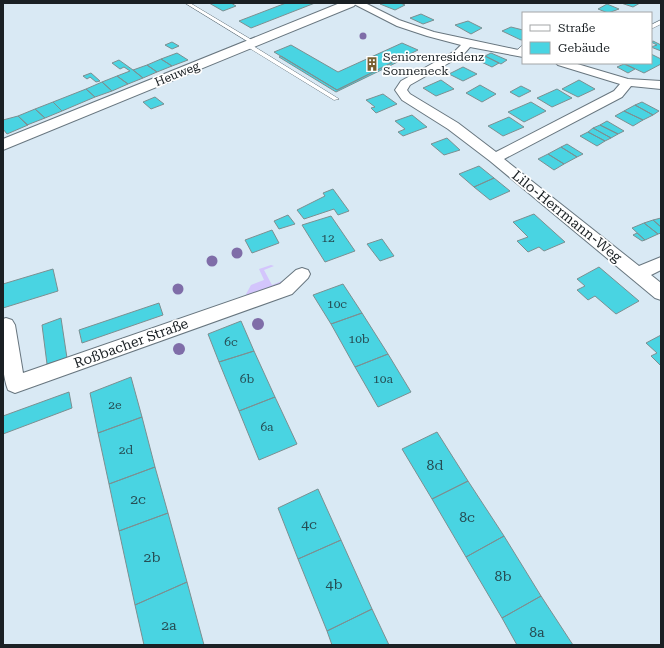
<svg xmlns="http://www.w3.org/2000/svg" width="664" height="648" viewBox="0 0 664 648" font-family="'Roboto Serif',serif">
<rect width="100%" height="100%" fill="#d9e9f4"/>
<!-- green -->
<path fill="#d3c5fc" d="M271,265L274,266L264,270L272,285L282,281L280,285L245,296L251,285L264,280L259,269Z"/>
<!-- building -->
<path fill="#49d4e2" stroke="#7c8f91" d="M209,3H231L236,6L223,11Z
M286,3H315L251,28L239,21Z
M382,3H400L405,5L395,10L380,4Z
M621,3H640L633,7Z
M607,4L619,9L608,13L598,9Z
M421,14L434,20L423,24L410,18Z
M468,21L482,28L471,34L455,25Z
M511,27L523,30V40H521L502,31Z
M653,41L661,45V51L651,47L657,45L651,42Z
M172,42L179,46L172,49L165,45Z
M402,43L418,50L337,90L274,52L291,45L338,72Z
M177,53L188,60L172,66L161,59Z
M491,53L507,60L501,64L485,56Z
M409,54L412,55L336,92L279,57L281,56L337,90Z
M651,54L661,59V64L644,73L623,63H651Z
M485,56L499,63L492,67L477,60Z
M161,59L172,66L157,72L147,65Z
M119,60L133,70L143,78L128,84L117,76L130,71L124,67L120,69L112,63Z
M624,64L635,69L628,73L617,67Z
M147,65L157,72L143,78L133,70Z
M463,67L477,74L463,81L449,74Z
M91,73L100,81L96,82L90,77L87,79L83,76Z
M117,76L128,84L112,91L102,82Z
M441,80L454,89L436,96L423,88Z
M579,80L595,89L578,97L562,89Z
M102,82L112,91L95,97L86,89Z
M480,85L496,94L482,102L466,93Z
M521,86L531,91L519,97L510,92Z
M86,89L95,97L62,111L53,102Z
M557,89L572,98L552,107L537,98Z
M383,94L397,104L376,113L371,108L375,107L366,100Z
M155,97L164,104L151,109L143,102Z
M53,102L62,111L45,118L35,109Z
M531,102L546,111L524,122L508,112Z
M642,102L659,111L653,115L635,105Z
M635,105L653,115L643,120L624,111Z
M35,109L45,118L27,125L18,116Z
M624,111L643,120L633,126L615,116Z
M412,115L427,127L403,136L398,132L405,129L395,121Z
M18,116L28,125L7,134L3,129V120Z
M509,117L524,127L503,136L488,126Z
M607,121L624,131L618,134L600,125Z
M600,125L618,134L611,138L593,128Z
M593,128L611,138L605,141L588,132Z
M588,132L605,141L597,146L580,136Z
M447,138L460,150L444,155L431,144Z
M567,144L583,154L577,157L561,147Z
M561,147L577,157L564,164L548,154Z
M548,154L564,164L554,170L538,159Z
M479,166L494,178L474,187L459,174Z
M494,178L510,191L490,200L474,187Z
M333,189L349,211L338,215L334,209L304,219L297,210L325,196L323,193Z
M534,214L565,242L544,251L539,247L528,252L517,241L528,237L513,222Z
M288,215L295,224L279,229L274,221Z
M331,216L355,251L325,262L302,225Z
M661,218V227L653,220Z
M653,220L661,227V233L658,234L644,223Z
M644,223L658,234L645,240L632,228Z
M272,230L279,243L252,253L245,240Z
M637,233L645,240L642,241L633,235Z
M382,239L394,256L380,261L367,244Z
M599,267L639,301L616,314L595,296L588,300L577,290L585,286L577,279Z
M53,269L58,291L3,308V284Z
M343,284L362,313L331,324L313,295Z
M159,303L163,315L82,343L79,330Z
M362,313L388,354L355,367L331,324Z
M61,318L67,358L47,364L42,325Z
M241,321L254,351L219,362L208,334Z
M661,335V366L651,356L657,353L646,343Z
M254,351L275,397L239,411L219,362Z
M388,354L411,392L378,407L355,367Z
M131,377L142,417L98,433L90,393Z
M69,392L72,408L3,434V416Z
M275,397L297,444L259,460L239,411Z
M142,417L155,467L109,484L98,433Z
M437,432L468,481L432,499L402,449Z
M155,467L168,513L119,531L109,484Z
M468,481L504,536L466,557L432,499Z
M318,489L341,540L298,559L278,508Z
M168,513L187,582L135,605L119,531Z
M504,536L541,596L502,618L466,557Z
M341,540L372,609L327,631L298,559Z
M187,582L204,645H144L135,605Z
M541,596L573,645H517L502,618Z
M372,609L389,645H332L327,631Z"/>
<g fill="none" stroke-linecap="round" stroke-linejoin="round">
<defs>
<path id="lane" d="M185,3H190L257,43L252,44Z
M661,20V24L651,29V25Z
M246,44H250L339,99L334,100L246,46Z
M523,45V50L519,54H515V52Z"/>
<path id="street" d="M352,3H365L399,20L434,32L523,51V57L470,47L463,55L410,85L407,90L410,94L458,123L496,152L614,91L620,84L558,65L556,63H574L628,79L661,81V89L631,86L622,97L504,159L639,266L661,257V270L651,275L661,283V300L655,298L490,161L448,129L402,100L395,90L401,81L455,51L461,45L427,36L397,26Z
M302,268L308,270L310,274L308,278L292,294L15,393L8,390C0,369 3,341 3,319L6,318L12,320L15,325L23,373L280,284L296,270Z"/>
<path id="secondary" d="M340,3H356L354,6L3,150V139Z"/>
</defs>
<!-- lane casing -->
<use href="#lane" stroke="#68767f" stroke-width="1"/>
<!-- street casing -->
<use href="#street" stroke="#68767f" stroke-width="2"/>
<!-- secondary casing -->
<use href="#secondary" stroke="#68767f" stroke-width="2"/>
<!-- lane -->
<use href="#lane" fill="#fff" fill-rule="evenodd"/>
<!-- street -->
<use href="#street" fill="#fff" fill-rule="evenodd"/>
<!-- secondary -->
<use href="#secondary" fill="#fff" fill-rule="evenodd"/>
</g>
<!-- trees -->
<g fill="#7f6da8">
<circle cx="363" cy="36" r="3.5"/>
<circle cx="237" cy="253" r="5.5"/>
<circle cx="212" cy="261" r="5.5"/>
<circle cx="178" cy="289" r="5.5"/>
<circle cx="258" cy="324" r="6"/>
<circle cx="179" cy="349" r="6"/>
</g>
<!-- icons -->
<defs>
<symbol id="building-bare" viewBox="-9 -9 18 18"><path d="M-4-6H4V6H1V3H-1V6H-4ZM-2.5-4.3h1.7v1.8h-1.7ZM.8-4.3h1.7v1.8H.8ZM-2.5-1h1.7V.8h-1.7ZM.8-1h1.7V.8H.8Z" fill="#775e2f" stroke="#fff" stroke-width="2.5" paint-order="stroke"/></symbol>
</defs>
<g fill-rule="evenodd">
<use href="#building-bare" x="362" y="54" width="20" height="20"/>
</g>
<g text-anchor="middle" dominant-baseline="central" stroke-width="3.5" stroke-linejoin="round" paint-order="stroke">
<!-- far-poi labels -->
<g font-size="12" fill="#1a2024" stroke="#fff" text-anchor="start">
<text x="383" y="57">Seniorenresidenz<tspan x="383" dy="14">Sonneneck</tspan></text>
</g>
<!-- far-street labels -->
<g font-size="12" fill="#1a2024" stroke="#fff">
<text transform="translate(177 74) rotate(-22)">Heuweg</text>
</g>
<!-- number labels -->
<g font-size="12" fill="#264d54">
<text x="328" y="238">12</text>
<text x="337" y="304">10c</text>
<text x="359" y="339">10b</text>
<text x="231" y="342">6c</text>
<text x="247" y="379">6b</text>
<text x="383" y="379">10a</text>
<text x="115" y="405">2e</text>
<text x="267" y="427">6a</text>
<text x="126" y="450">2d</text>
</g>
<!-- street labels -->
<g font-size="14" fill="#1a2024" stroke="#fff">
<text transform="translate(567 216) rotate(39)">Lilo-Herrmann-Weg</text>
<text transform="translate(131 343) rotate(-20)">Roßbacher Straße</text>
</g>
<!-- near-number labels -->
<g font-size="14" fill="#264d54">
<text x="435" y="465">8d</text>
<text x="138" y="499">2c</text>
<text x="467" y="517">8c</text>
<text x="309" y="524">4c</text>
<text x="152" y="557">2b</text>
<text x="503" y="576">8b</text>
<text x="334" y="584">4b</text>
<text x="169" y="625">2a</text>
<text x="537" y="632">8a</text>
</g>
</g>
<!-- border -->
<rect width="664" height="648" fill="none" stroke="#1a2024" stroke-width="8"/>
<!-- legend -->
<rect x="522" y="12" width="130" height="52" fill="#ffffff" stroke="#a3a6a7"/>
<rect x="530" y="25" width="20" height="6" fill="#ffffff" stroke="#a3a6a7"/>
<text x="558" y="32" font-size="12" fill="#1a2024">Straße</text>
<rect x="530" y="42" width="20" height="12" fill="#49d4e2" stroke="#a3a6a7"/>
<text x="558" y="52" font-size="12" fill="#1a2024">Gebäude</text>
</svg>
